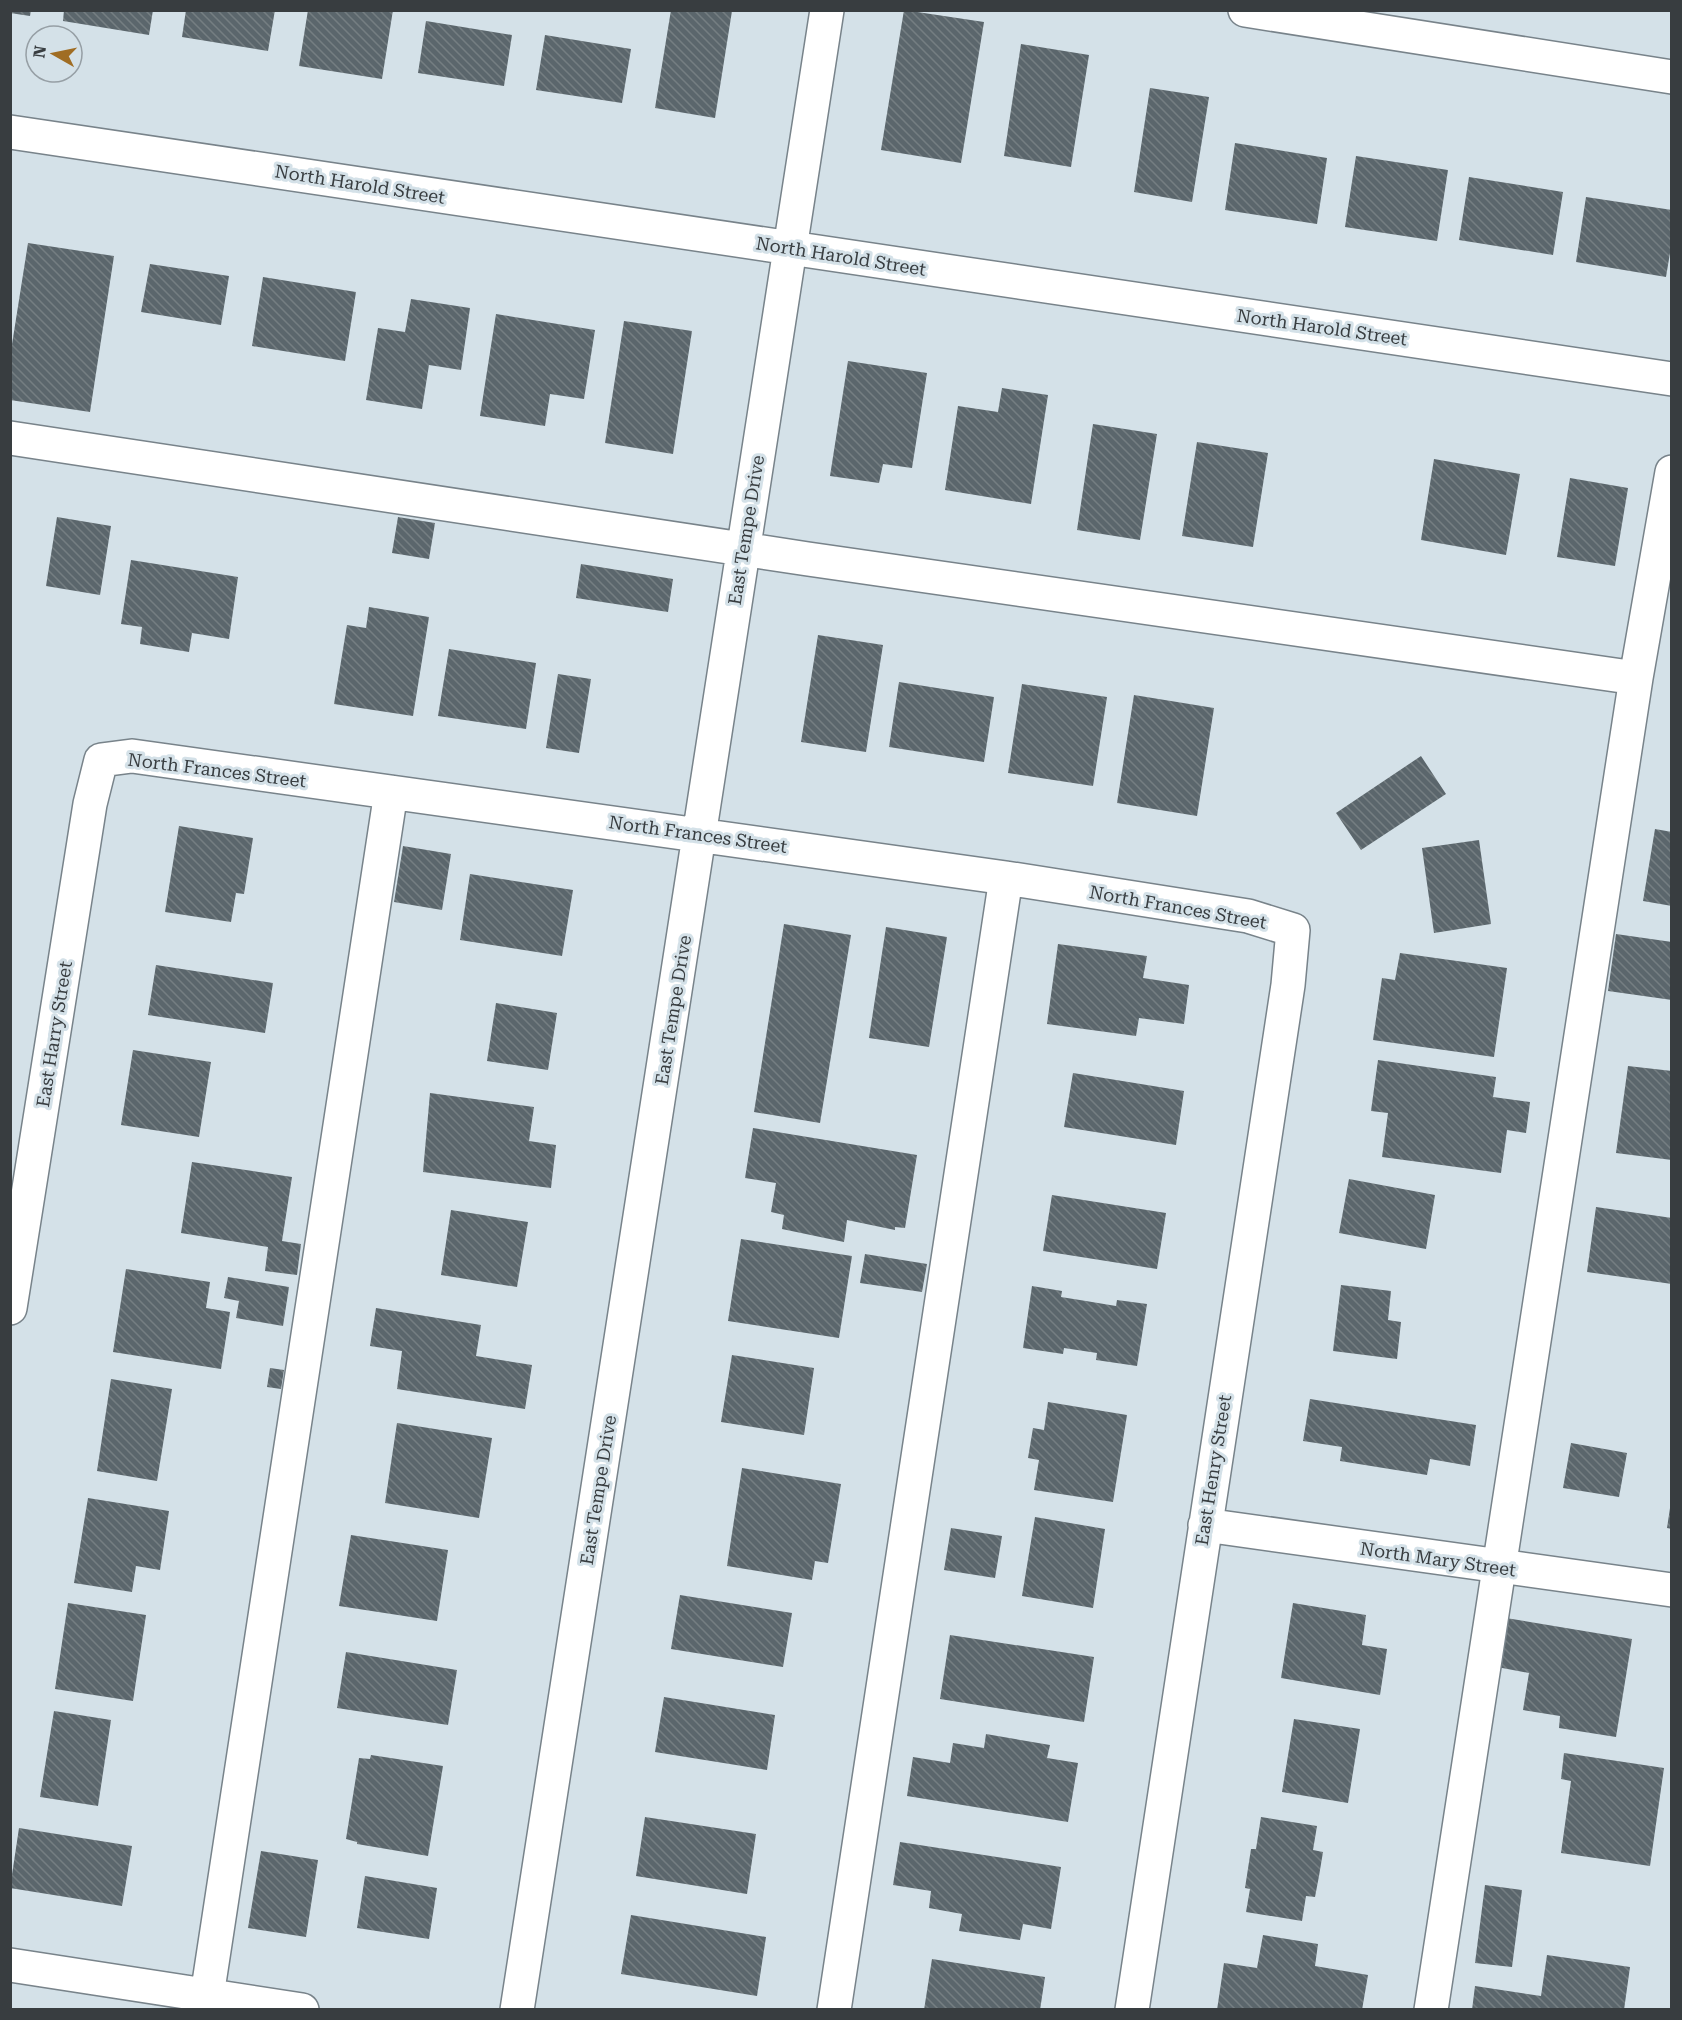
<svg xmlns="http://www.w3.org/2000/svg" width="1682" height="2020" viewBox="0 0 1682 2020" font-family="'Roboto Serif',serif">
<defs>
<pattern id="building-back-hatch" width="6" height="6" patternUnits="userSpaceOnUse" patternTransform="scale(1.5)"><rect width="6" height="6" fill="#5b666c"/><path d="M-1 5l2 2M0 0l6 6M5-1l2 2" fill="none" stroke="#757e82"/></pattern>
</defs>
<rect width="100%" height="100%" fill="#d4e1e8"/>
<!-- building -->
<path fill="url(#building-back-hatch)" d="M10,10H31L30,16L10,13Z
M64,10H153L149,35L63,21Z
M186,10H275L268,51L182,37Z
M308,10H393L382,79L299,66Z
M671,10L732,11L715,118L655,108Z
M904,10L984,22L961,163L881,150Z
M426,21L512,35L504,86L418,73Z
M545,35L631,49L622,103L536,90Z
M1021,44L1089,55L1071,167L1004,156Z
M1150,88L1209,97L1192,202L1134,192Z
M1235,143L1327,158L1317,224L1225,210Z
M1356,156L1448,170L1437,241L1345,227Z
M1469,177L1563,192L1553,255L1459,240Z
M1586,197L1672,210V241L1666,277L1576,262Z
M28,243L114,256L90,412L10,400V357Z
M150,264L229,276L221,325L141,312Z
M263,277L356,292L345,361L252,346Z
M411,299L470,308L461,370L429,365L422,409L366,400L378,328L405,332Z
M496,314L595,330L584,399L550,394L545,426L480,416Z
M624,321L692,331L673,454L605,443Z
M848,361L927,373L912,468L883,464L879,483L830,476Z
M1002,388L1048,395L1031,504L945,490L958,406L998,412Z
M1093,424L1157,434L1140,540L1077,530Z
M1197,442L1268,453L1253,547L1182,536Z
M1434,459L1520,474L1506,555L1421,540Z
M1570,478L1628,488L1615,566L1557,557Z
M57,517L111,526L100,595L46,586Z
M398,517L435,523L429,559L392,553Z
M131,560L238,577L229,639L192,633L189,652L140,644L142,627L121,624Z
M581,564L673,579L668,612L576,598Z
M369,607L429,617L413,716L334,704L347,625L366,628Z
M818,635L883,645L866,752L801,742Z
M449,649L536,663L526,729L438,716Z
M558,674L591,679L579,753L546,748Z
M899,682L994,697L984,762L889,747Z
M1022,684L1107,697L1093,786L1008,773Z
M1134,695L1214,708L1197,816L1117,803Z
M1421,756L1446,794L1361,850L1336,813Z
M179,826L253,838L244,894L236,893L231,922L165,912Z
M1655,829L1672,832V906L1643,901Z
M1479,840L1491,924L1434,933L1422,848Z
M403,846L451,854L442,910L394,902Z
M470,874L573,890L562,956L460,940Z
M784,924L851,935L820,1123L754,1112Z
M886,927L947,937L929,1047L869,1038Z
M1616,934L1672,942V1000L1608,991Z
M1058,944L1147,956L1143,978L1189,985L1184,1024L1139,1018L1136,1036L1047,1024Z
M1400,953L1507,968L1494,1057L1373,1040L1382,978L1395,980Z
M156,965L273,983L265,1033L148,1015Z
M496,1003L557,1013L548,1070L487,1061Z
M133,1050L211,1062L199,1137L121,1125Z
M1378,1060L1496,1077L1493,1097L1530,1102L1526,1133L1507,1130L1501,1173L1382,1157L1388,1113L1371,1111Z
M1628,1066L1672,1071V1160L1616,1153Z
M1073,1073L1184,1091L1176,1145L1064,1127Z
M430,1093L534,1107L529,1141L556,1145L551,1188L423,1172Z
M753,1128L917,1155L905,1228L895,1227V1230L847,1220L844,1242L782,1229L784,1215L771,1212L776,1183L745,1178Z
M192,1162L292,1177L282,1241L301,1244L297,1275L265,1271L268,1247L181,1233Z
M1349,1179L1435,1195L1426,1249L1339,1233Z
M1052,1195L1166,1213L1157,1269L1043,1251Z
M1596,1207L1672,1218V1284L1587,1272Z
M451,1210L528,1222L517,1287L441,1275Z
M741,1239L852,1256L839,1338L728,1321Z
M865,1254L927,1264L922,1292L860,1283Z
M126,1269L210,1282L206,1308L230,1312L221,1369L113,1352Z
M228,1277L289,1287L283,1326L236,1318L239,1301L224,1298Z
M1341,1285L1391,1291L1388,1320L1401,1322L1397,1359L1333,1351Z
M1032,1286L1062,1291L1061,1297L1086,1301L1116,1306L1117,1300L1147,1304L1137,1366L1096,1360L1097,1353L1064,1348L1063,1354L1023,1348Z
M376,1308L481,1325L476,1356L532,1365L525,1409L397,1389L402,1351L370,1346Z
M732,1355L814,1368L804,1435L721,1422Z
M270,1368L284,1370L281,1389L267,1387Z
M111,1379L172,1389L157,1481L97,1471Z
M1310,1399L1476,1425L1470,1466L1430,1459L1427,1475L1340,1461L1342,1447L1303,1441Z
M1048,1402L1127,1415L1113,1502L1034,1490L1039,1460L1028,1458L1033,1428L1044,1430Z
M397,1423L492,1438L479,1518L385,1503Z
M1571,1443L1627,1453L1619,1497L1563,1488Z
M742,1468L841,1484L828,1563L815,1561L812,1580L727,1566Z
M88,1498L169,1511L160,1570L136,1566L132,1592L74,1583Z
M1670,1508H1672V1529L1667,1528Z
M1035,1517L1105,1529L1093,1608L1022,1596Z
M951,1528L1002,1536L995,1578L944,1570Z
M351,1535L448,1550L437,1621L339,1606Z
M680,1595L792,1613L783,1667L671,1649Z
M68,1603L146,1615L133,1701L55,1689Z
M1293,1603L1366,1615L1362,1645L1387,1649L1380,1695L1281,1678Z
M1506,1618L1632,1639L1616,1737L1559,1728L1560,1716L1523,1710L1529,1673L1497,1667Z
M950,1635L1094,1657L1084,1722L940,1699Z
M346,1652L457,1670L448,1725L337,1708Z
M664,1697L775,1715L767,1770L655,1752Z
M54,1711L111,1720L98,1806L40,1797Z
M1294,1719L1360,1729L1348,1803L1282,1792Z
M986,1734L1050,1745L1047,1758L1078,1763L1068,1822L907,1796L913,1757L950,1763L953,1743L984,1748Z
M1564,1753L1664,1768L1650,1866L1561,1853L1571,1781L1561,1779Z
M371,1755L443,1766L428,1856L357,1844V1842L346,1839L359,1758L370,1759Z
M645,1817L756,1834L747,1894L636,1876Z
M1261,1817L1317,1826L1313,1850L1323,1852L1319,1876L1315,1897L1306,1896L1302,1921L1246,1912L1250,1889L1245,1888L1251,1849H1256Z
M19,1828L132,1846L122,1906L10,1888Z
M900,1842L1061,1867L1051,1929L1023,1924L1020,1940L959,1931L962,1914L929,1908L931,1891L893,1885Z
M261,1851L318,1860L306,1937L248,1928Z
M365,1876L437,1888L429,1939L357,1928Z
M1485,1885L1522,1890L1512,1967L1475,1963Z
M631,1915L766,1937L757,1996L621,1974Z
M1263,1935L1318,1944L1315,1966L1368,1975L1362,2010H1217L1224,1963L1257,1968Z
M1547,1955L1630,1967L1624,2010H1472L1475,1986L1541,1996Z
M932,1959L1045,1977L1040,2010H924Z"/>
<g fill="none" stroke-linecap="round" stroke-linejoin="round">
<defs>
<path id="minor" d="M1245,10L1672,77
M10,132L1672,379
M10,438L808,559L1636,678
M10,1308L90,804L101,760L132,756L1006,878L1248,916L1293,930L1288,985L1132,2010
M1205,1525L1672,1590
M10,1965L302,2010
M207,1996L391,792
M517,2010L827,10
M834,2010L1006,878
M1431,2010L1636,678L1672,472"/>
</defs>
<!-- minor casing -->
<use href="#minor" stroke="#78838a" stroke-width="36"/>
<!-- minor -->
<use href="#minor" stroke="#fff" stroke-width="33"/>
</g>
<g text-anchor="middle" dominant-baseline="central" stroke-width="6" stroke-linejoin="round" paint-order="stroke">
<!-- street labels -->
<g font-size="18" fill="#383d40" stroke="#d4e1e8">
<text transform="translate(360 184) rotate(9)">North Harold Street</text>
<text transform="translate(841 256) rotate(9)">North Harold Street</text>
<text transform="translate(1322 327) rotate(8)">North Harold Street</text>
<text transform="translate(746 530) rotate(-81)">East Tempe Drive</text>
<text transform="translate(217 770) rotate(7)">North Frances Street</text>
<text transform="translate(698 834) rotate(8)">North Frances Street</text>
<text transform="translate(1178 907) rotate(10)">North Frances Street</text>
<text transform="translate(673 1010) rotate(-81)">East Tempe Drive</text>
<text transform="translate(54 1034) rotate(-81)">East Harry Street</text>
<text transform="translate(1213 1470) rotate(-81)">East Henry Street</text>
<text transform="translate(598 1490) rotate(-81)">East Tempe Drive</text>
<text transform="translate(1438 1559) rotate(8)">North Mary Street</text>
</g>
</g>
<!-- border -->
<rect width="1682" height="2020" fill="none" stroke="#383d40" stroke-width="24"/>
<!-- north arrow -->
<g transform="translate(54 54) rotate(279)"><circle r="28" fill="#d4e1e8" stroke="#969fa5" stroke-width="1.5"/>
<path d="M0-4.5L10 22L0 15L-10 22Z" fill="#a06d23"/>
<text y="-9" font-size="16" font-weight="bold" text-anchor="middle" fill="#383d40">N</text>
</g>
</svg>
